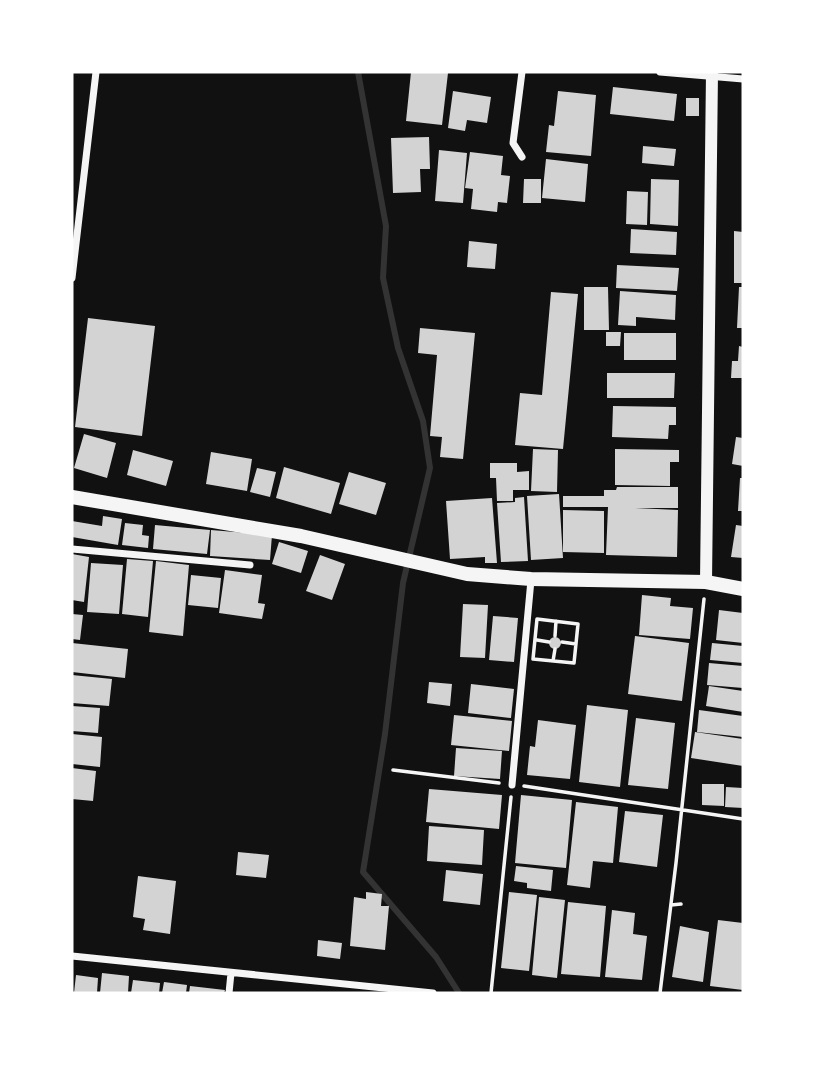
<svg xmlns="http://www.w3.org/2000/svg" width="815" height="1065" viewBox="0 0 815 1065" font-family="Lato,sans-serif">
<rect width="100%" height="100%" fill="#111"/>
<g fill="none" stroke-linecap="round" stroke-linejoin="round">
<!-- stream -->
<path stroke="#333" stroke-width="6" d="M358,72L386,226L383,278L398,348L423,421L430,468L403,583L385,734L363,872L436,957L459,993"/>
</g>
<!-- building -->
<path fill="#d3d3d3" d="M411,72L448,73L442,125L406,121Z
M613,87L677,94L674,121L610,114Z
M453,91L491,97L487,123L467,120L465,131L448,128Z
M558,91L596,95L591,156L546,152L549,125L554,126Z
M686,98H699V116H686Z
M429,137L430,169H420L421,192L393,193L391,138Z
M643,146L676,149L674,166L642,163Z
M439,150L467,153L463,203L435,201Z
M470,152L503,156L501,175L510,176L507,203L498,202L497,212L471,209L473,189L465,188Z
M546,159L588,164L585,202L542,198Z
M524,179H541V203H523Z
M651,179L679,180L678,226L650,224Z
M627,191L648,192L647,225L626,224Z
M631,229L677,232L676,255L630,253Z
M734,231L743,232V283H734Z
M469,241L497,244L495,269L467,267Z
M617,265L679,268L677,291L616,288Z
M584,287H608L609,330H584Z
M739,287H743V328H737Z
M620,291L676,295L675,320L636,317V326L618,325Z
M551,292L578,294L563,449L515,445L520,393L542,395Z
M88,318L155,326L142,436L75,427Z
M420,328L475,333L463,459L440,457L442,437L430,436L437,355L418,353Z
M606,332H621L620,346H606Z
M624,333H676V360H624Z
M739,346L743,347V378H731L732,361H738Z
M607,373H675L674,398H607Z
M613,406L676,407V425H669L668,439L612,437Z
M84,434L116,443L107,478L74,468Z
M736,437L743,438V466L732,464Z
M533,449L558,450L557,492L531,491Z
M615,449L679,450V462H670V486L615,485Z
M133,450L173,461L166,486L127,475Z
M211,452L252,459L247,491L206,484Z
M490,463H517V472L529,471V490H513V501H497L496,478H490Z
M284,467L340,483L331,514L276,498Z
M257,468L276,472L270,497L250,492Z
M349,472L386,483L376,515L339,504Z
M740,478H743V511H738Z
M617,487H678V508H635L678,510L677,557L606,555L608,507H563V496H604V490H616Z
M559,494L563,558L531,560L527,496Z
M524,497L528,561L501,562L497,503L515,502V498Z
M492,498L497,563H485V557L450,559L446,501Z
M563,510L604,511V553L563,552Z
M103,516L122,519L118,545L72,537V521L102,526Z
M125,523L143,525L142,535L149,536L148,548L122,545Z
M155,525L210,530L207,554L153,549Z
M736,525L743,526V558L731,557Z
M211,530L272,535L270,560L210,556Z
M279,542L308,551L301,573L272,564Z
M72,554L89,557L84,602L72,600Z
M320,555L345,564L332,600L306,591Z
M127,559L153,561L148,617L122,614Z
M156,561L189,565L183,636L149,632Z
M91,563L123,565L119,614L87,612Z
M225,570L262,575L258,603L265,604L262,619L219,613Z
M191,575L221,578L218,608L188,605Z
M642,595L671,598L670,606L693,608L690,639L639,635Z
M463,604L488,605L485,658L460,657Z
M719,610L743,613V643L716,640Z
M72,614L83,615L80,640L72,639Z
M493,616L518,618L514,662L489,660Z
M635,636L689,643L682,701L628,694Z
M549 643a6 6 0 1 1 12 0a6 6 0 1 1-12 0Z
M72,643L128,649L125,678L72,672Z
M712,643L743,646V663L710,660Z
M709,663L743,666V688L707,685Z
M72,675L112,679L109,706L72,703Z
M429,682L452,684L450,706L427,703Z
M471,684L514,689L511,718L468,713Z
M709,686L743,691V712L706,706Z
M587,705L628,710L620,787L579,782Z
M72,706L100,708L98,733L72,731Z
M699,710L743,716V737L697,732Z
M454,715L512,721L509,751L451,745Z
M636,718L675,723L668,789L628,785Z
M538,720L576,725L570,779L527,775L530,746L535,747Z
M695,732L743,739V766L691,758Z
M72,734L102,737L100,767L72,764Z
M456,748L502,751L500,779L454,776Z
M72,768L96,771L93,801L72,799Z
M702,784H724V806L702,805Z
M726,787L743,788V808L725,807Z
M429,789L502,795L499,829L426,822Z
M521,795L572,800L566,868L515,863Z
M576,802L618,807L613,863L593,861L590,888L567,885Z
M625,811L663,815L657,867L619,862Z
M429,826L484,830L482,865L427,861Z
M238,852L269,855L266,878L236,875Z
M516,866L553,870L551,891L527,888V883L514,881Z
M446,870L483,874L480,905L443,901Z
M138,876L176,881L170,934L143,930L145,919L133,917Z
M366,892L382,894L381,906H389L385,950L350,946L354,897L366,899Z
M509,892L537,895L529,971L501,968Z
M539,897L565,900L557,978L532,975Z
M568,902L606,906L600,977L561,974Z
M612,910L635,913L633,934L647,936L642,980L605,977Z
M718,920L743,923V990L710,986Z
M680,926L709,932L703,982L672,977Z
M318,940L342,943L340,959L317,956Z
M102,973L129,976L128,993H100Z
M76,975L98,978L97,993H74Z
M133,980L160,983L159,993H131Z
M164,982L187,985L186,993H162Z
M190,986L225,990L224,993H189Z"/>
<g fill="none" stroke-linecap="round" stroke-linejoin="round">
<!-- path -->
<path stroke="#f5f5f5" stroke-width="3.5" d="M537,619L578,624L574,663L533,659Z
M555,636L556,621
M537,640L549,642
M562,642L576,644
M553,661L555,649
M393,770L499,783
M524,786L743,819
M671,905L681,904
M491,993L511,797
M660,993L676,863L704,599"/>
<!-- minor -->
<path stroke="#f5f5f5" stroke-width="7" d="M522,72L513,143L522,157
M660,72L743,79
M72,278L96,72
M72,549L250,565
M512,785L531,580
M72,956L433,993
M229,993L231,973"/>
<!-- tertiary -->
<path stroke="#f5f5f5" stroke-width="12" d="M706,582L712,72"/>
<!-- secondary -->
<path stroke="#f5f5f5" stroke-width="14" d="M72,497L301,536L467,574L531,579L706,582L743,589"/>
</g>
<!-- border -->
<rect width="815" height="1065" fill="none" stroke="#ffffff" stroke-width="147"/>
</svg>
